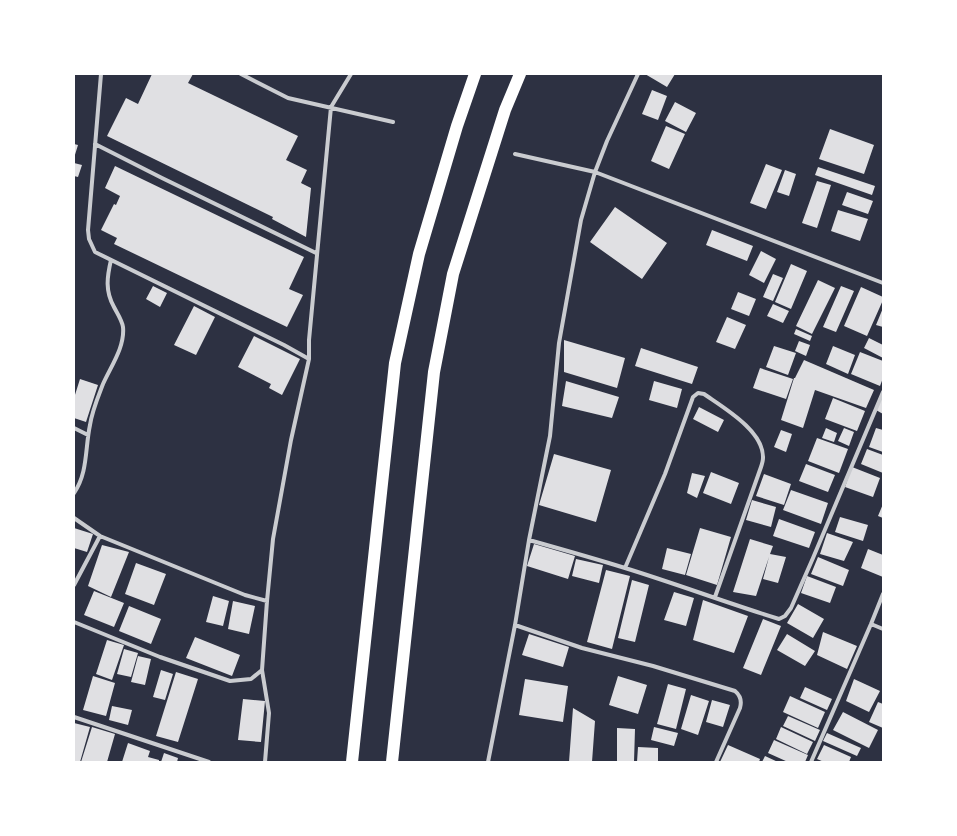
<svg xmlns="http://www.w3.org/2000/svg" width="957" height="836" viewBox="0 0 957 836" font-family="'Archivo Narrow',sans-serif">
<rect width="100%" height="100%" fill="#2d3142"/>
<!-- building -->
<path fill="#e0e0e3" d="M152,74H193L188,83L298,136L286,160L307,170L301,183L311,188L306,237L272,219L273,217L107,136L126,98L138,104Z
M645,74H675L667,87Z
M652,90L667,96L658,120L642,114Z
M675,102L696,113L686,132L665,121Z
M666,126L685,134L669,169L651,161Z
M830,129L874,145L864,174L819,159Z
M74,144L78,145L74,158Z
M74,163L82,165L78,177L74,176Z
M766,164L782,170L766,209L750,203Z
M115,166L304,257L289,289L303,295L287,327L114,244L117,238L101,230L114,204L116,205L120,196L105,188Z
M818,167L875,186L872,195L815,175Z
M785,170L796,174L789,196L777,192Z
M817,181L831,185L817,228L802,223Z
M847,192L873,201L868,214L842,205Z
M615,207L667,243L642,279L590,242Z
M838,210L868,219L860,241L831,231Z
M712,230L753,246L747,261L706,245Z
M761,251L776,259L764,283L749,275Z
M791,264L807,271L791,309L775,302Z
M773,274L783,278L773,301L763,297Z
M818,280L835,288L812,334L796,326Z
M153,286L167,293L160,307L146,299Z
M841,286L854,291L836,332L823,327Z
M861,287L883,297V300L867,336L844,326Z
M738,292L756,299L749,316L731,309Z
M773,304L789,311L783,323L767,316Z
M194,306L215,317L196,355L174,345Z
M883,308V327L876,325Z
M727,317L746,325L735,349L716,342Z
M796,329L812,336L810,341L794,334Z
M254,336L300,359L282,395L269,388L271,384L238,367Z
M869,338L883,345V358L864,348Z
M564,340L625,358L617,388L564,372Z
M799,341L810,345L806,356L795,351Z
M774,346L796,353L788,375L766,367Z
M833,346L855,355L848,374L826,364Z
M641,348L698,367L692,384L635,366Z
M860,352L883,361V378L880,386L851,374Z
M804,360L874,390L866,408L815,390L803,428L781,420L794,378H795Z
M760,368L793,379L786,399L753,388Z
M80,379L98,385L86,422L74,418V398Z
M566,381L619,397L612,418L562,406Z
M654,381L682,389L677,408L649,400Z
M883,396V414L876,410Z
M833,398L865,411L857,431L825,419Z
M699,407L724,420L718,432L693,419Z
M826,428L837,433L834,442L822,438Z
M844,428L854,432L849,446L838,441Z
M876,428L883,430V452L869,447Z
M781,430L792,434L786,452L774,447Z
M817,438L848,449L839,473L808,461Z
M867,449L883,455V473L861,464Z
M554,454L611,470L596,522L539,505Z
M806,464L835,475L828,492L799,481Z
M852,467L880,478L873,497L845,487Z
M711,472L739,483L731,504L703,493Z
M692,473L705,476L697,498L687,493Z
M764,474L791,484L784,505L756,496Z
M791,490L828,503L821,524L783,510Z
M752,500L776,507L771,527L746,520Z
M883,504V518L878,516Z
M840,517L868,525L863,541L835,532Z
M779,519L815,532L809,548L773,536Z
M74,528L93,534L87,552L74,548Z
M700,528L731,537L717,585L686,575Z
M827,533L853,542L844,561L820,554Z
M750,539L773,546L770,554L786,557L778,583L763,579L769,557L756,596L733,592Z
M534,544L575,556L568,579L527,566Z
M102,545L129,552L111,597L88,586Z
M667,548L691,554L685,575L662,569Z
M868,549L883,555V577L861,568Z
M818,557L849,570L843,586L811,574Z
M576,559L603,565L599,583L572,576Z
M136,563L166,574L154,605L125,594Z
M606,570L630,576L612,649L587,642Z
M807,576L836,587L830,603L801,593Z
M632,580L649,585L635,642L618,638Z
M94,591L124,603L114,627L84,615Z
M674,592L694,598L686,626L664,620Z
M213,596L229,601L223,626L206,622Z
M703,600L748,616L734,653L693,640Z
M233,601L255,606L249,634L228,629Z
M798,604L824,619L813,638L787,623Z
M129,606L161,619L151,644L119,631Z
M763,619L781,626L761,675L743,668Z
M823,632L857,646L847,669L817,655Z
M529,634L569,647L563,667L522,655Z
M787,634L815,651L805,666L777,650Z
M195,637L240,655L232,676L186,658Z
M107,640L124,645L112,680L96,674Z
M124,649L138,653L131,677L117,674Z
M138,656L151,659L145,685L131,682Z
M161,670L173,674L165,700L153,697Z
M176,672L198,679L178,742L156,736Z
M93,676L115,683L106,716L83,710Z
M618,676L647,685L638,714L609,705Z
M525,679L568,686L563,722L519,715Z
M854,679L880,691L869,712L846,701Z
M668,684L686,689L676,729L657,724Z
M805,687L832,699L827,710L800,698Z
M691,695L709,701L698,735L681,729Z
M790,696L825,712L818,728L783,712Z
M243,699L265,701L261,742L238,740Z
M712,700L730,705L723,727L706,722Z
M878,702L883,704V728L869,722Z
M112,706L132,710L128,725L109,720Z
M573,708L595,721L592,762H569Z
M843,712L878,730L869,748L833,730Z
M788,716L820,730L815,741L783,726Z
M74,723L90,727L80,762L74,761Z
M92,727L115,734L107,762H81Z
M654,727L678,733L674,746L651,740Z
M781,727L813,742L807,754L776,739Z
M617,728L635,729L634,762H617Z
M827,733L861,748L857,756L823,741Z
M774,740L808,755L805,762H788L768,753Z
M128,743L150,751L148,757L159,760V762H122Z
M728,745L760,759L759,762H720Z
M824,745L851,757L849,762H824L817,759Z
M638,747L658,748V762H637Z
M164,753L178,758L177,762H161Z
M765,756L778,762H762Z"/>
<g fill="none" stroke-linecap="round" stroke-linejoin="round">
<!-- minor -->
<path stroke="#caccd0" stroke-width="4" d="M101,74L88,230L89,239L95,252L284,345L309,359V340L331,107L351,74
M241,74L288,98L393,122
M95,144L162,178L316,253
M515,154L595,172L883,283
M74,428L88,435
M74,493C88,473 85,448 90,425C92,411 98,397 103,384C111,366 125,347 123,327C122,320 117,313 114,307C105,291 107,277 111,260
M74,518L100,536L245,595L267,601L262,670L251,679L230,681L160,657L74,622
M529,540C561,549 593,558 625,568C677,584 727,603 779,619L785,616L791,608L813,558L883,392
M625,568L665,474L693,397L698,393L704,394C724,408 764,431 763,458C763,461 762,464 761,467L715,597
M74,585L100,536
M267,601L273,539L291,440L309,359
M871,624L883,629
M515,625L582,648L653,666L735,691C741,696 742,701 740,708L716,762
M262,670L269,713L265,762
M74,717L209,762
M488,762L515,625L529,540L550,436L559,343L581,220L595,172L607,141L638,74
M811,762L871,624L883,594"/>
<!-- motorway -->
<path stroke="#fff" stroke-width="12" d="M352,762L395,363L419,254L457,126L475,74
M392,762L434,372L453,274L505,110L520,74"/>
</g>
<!-- border -->
<rect width="957" height="836" fill="none" stroke="#ffffff" stroke-width="150"/>
</svg>
